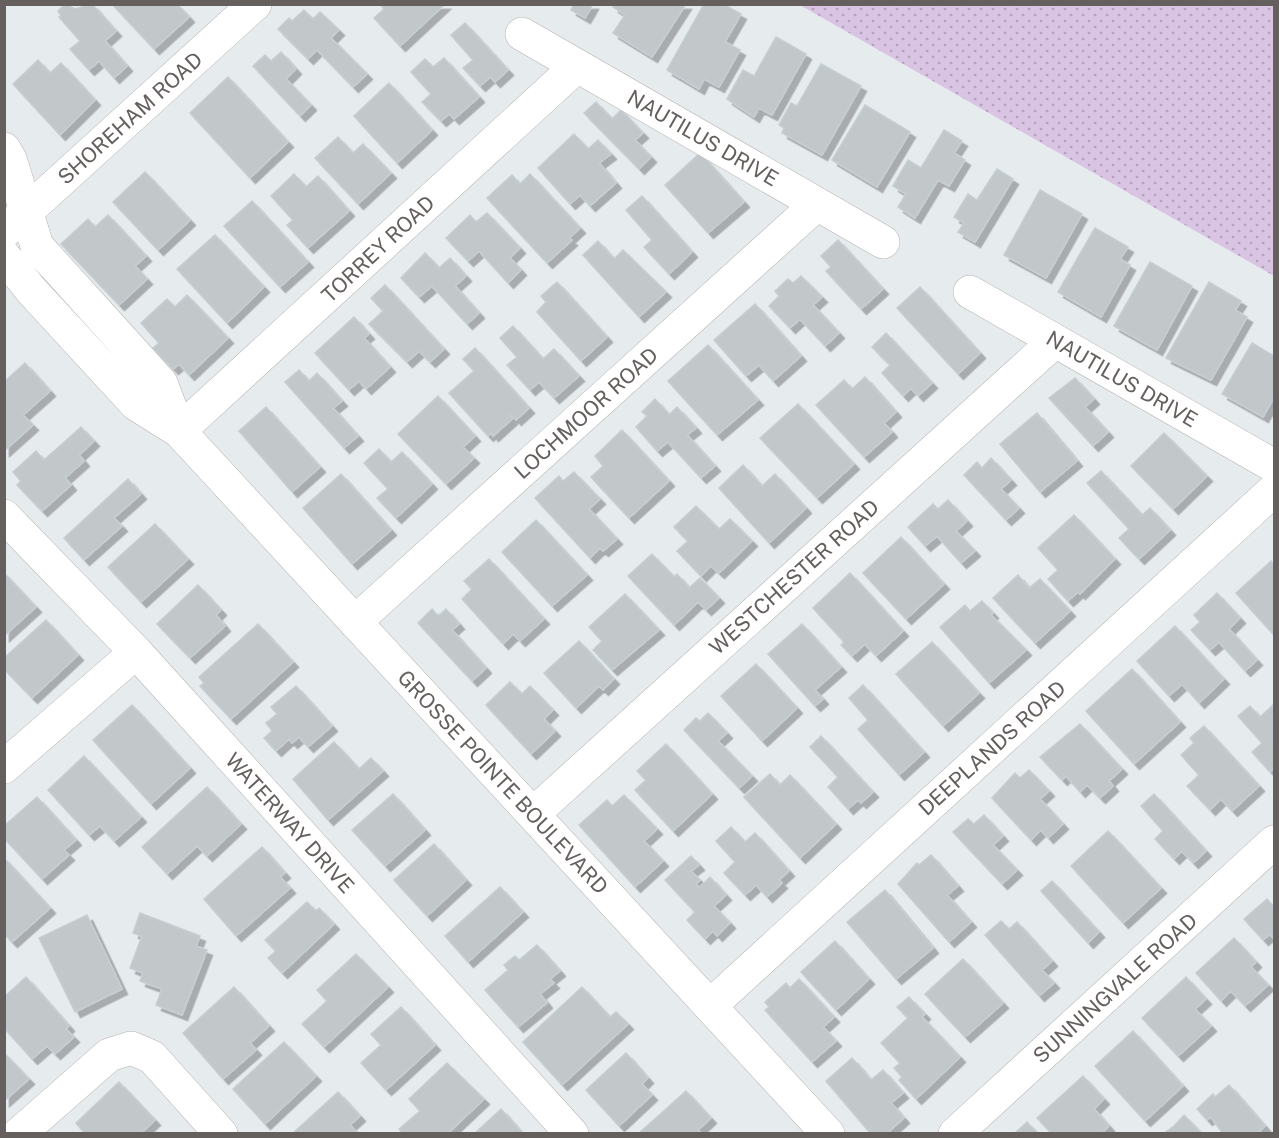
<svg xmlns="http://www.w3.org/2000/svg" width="1279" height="1138" viewBox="0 0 1279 1138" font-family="'Public Sans',sans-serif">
<defs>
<pattern id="grass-dots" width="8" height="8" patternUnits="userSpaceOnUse" patternTransform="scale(1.5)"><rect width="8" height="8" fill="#d9c4e4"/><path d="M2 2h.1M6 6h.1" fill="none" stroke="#b4a2bc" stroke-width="1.8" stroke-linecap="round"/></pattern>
<filter id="shadow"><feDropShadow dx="5.5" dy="5.5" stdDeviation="0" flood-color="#0004"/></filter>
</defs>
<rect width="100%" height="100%" fill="#e6ebee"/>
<!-- grass -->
<path fill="url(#grass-dots)" d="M800,5H1274V276Z"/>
<!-- building -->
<path fill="#c2c7ca" stroke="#c4ced3" stroke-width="1.5" filter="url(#shadow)" d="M65,4L75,9L92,4L116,31L105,41L127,66L114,78L99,61L89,70L70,49L80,41L59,17L61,16L58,11Z
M112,4H177L189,17L154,49Z
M380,4H445L400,46L374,18L384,9Z
M571,4H593L585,18L571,10L573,6Z
M614,4H686L652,57L613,33L625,15L613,7Z
M704,4H723L741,14L725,42L740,50L719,87L704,79L699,89L667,70Z
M304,10L313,19L320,12L339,30L331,38L367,74L353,87L317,50L308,59L278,29L289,18L292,21Z
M465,23L508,70L495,82L490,77L480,86L463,68L473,60L451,35Z
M776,37L806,54L772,115L759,108L754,117L727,99L743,70L754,76Z
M281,52L296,69L286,79L311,105L300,116L253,66L265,55L271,61Z
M444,58L479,97L454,119L449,114L441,121L422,102L431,94L411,72L425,59L433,67Z
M38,60L50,73L61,63L95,100L60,135L13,84Z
M821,64L861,86L822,155L782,133L784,128L779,125L791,103L797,106Z
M228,77L288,142L250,178L190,113Z
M389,83L432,130L397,163L354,116Z
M596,102L612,119L621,110L643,133L635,140L651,157L639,169L584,113Z
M865,105L910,132L877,187L832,160Z
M944,130L962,141L954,153L965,160L949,186L938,180L915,218L898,207L906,194L893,186L908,160L921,168Z
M574,134L588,149L598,140L611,154L599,163L616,183L590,206L580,195L570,204L538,168Z
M338,137L353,153L363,144L391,173L358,204L315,158Z
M700,153L744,202L708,233L665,185Z
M997,169L1013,179L975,242L958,232L964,223L954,217L968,194L977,200Z
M145,172L190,220L158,250L113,202Z
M294,174L306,187L318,176L349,211L308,248L287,225L293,220L271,196Z
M530,174L580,228L569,238L572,240L547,263L487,198L512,175L520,184Z
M1040,190L1082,214L1046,278L1004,255Z
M642,196L692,252L669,274L644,247L652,240L626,210Z
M252,201L308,262L280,287L224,226Z
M487,213L520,248L510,258L521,270L508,283L479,251L468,261L446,238L470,215L476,222Z
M108,215L146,256L135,266L147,279L119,305L61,244L88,219L95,227Z
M1095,228L1128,247L1120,259L1130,265L1101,317L1058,292Z
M215,235L264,287L227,323L177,269Z
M838,240L883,289L861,309L826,271L831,267L821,256Z
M598,241L614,259L623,250L666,292L639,317L583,255Z
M425,253L439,268L450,258L466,276L455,286L479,313L467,324L432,286L419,297L401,278Z
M1150,262L1192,286L1157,350L1114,326Z
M801,276L822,297L813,305L839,333L825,346L800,319L790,328L769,306L779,296L775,291L788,279L793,283Z
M557,282L607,337L581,361L537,312L546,302L541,296Z
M1209,282L1241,301L1235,310L1247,317L1211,380L1166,358Z
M385,285L444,349L430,362L419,351L407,362L369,324L383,311L371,298Z
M920,287L980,353L958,374L897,308Z
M187,295L228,338L189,375L179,364L173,369L153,348L159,343L141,323L167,299L175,307Z
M755,304L801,356L773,381L759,365L746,376L714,340Z
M354,317L369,334L364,338L390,367L366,389L359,381L349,390L315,353Z
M513,326L543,359L554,349L579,376L554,398L539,382L530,390L507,365L517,357L500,338Z
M886,333L932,383L918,396L911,388L903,396L882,373L890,365L872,347Z
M1252,343L1274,356V397L1263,417L1222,394Z
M708,345L758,400L717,435L668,381Z
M475,348L529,408L516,420L511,415L512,419L493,436L491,433L488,436L449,393L474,371L463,359Z
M25,363L50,391L23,415L33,425L4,451V382Z
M299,370L309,381L317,373L342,401L333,408L358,436L344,448L285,382Z
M865,377L896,412L884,423L892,432L864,457L816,405L844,380L852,389Z
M1075,378L1094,399L1085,407L1108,432L1093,446L1049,398Z
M438,396L475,436L463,447L474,458L446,484L398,434Z
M655,399L669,415L677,407L696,428L687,435L715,466L701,478L668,442L657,451L636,427L647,416L642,412Z
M798,404L854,464L817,498L760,438Z
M266,407L320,467L292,492L239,431Z
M1037,413L1077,461L1040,492L1000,444Z
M81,427L94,441L79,455L84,461L65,478L71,485L42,511L17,485L21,481L13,472L36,451L44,460Z
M622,430L669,481L629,518L591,477L603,466L595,456Z
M1164,433L1207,476L1173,509L1131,466Z
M379,449L391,462L402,452L432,484L396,518L377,498L388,489L364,463Z
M991,458L1011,480L1001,489L1019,508L1006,520L964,475L977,462L982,468Z
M743,465L762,486L775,474L806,508L769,543L719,488Z
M1101,471L1142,515L1150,508L1170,530L1139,559L1119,538L1129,529L1087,483Z
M574,472L600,499L589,509L617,539L603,551L600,548L590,558L535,498L559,476L563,481Z
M341,474L391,530L352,564L303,508Z
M128,479L141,494L114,518L122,526L84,560L64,538Z
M948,500L967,521L956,531L975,551L961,563L937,536L925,546L908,527L933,504L938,509Z
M696,506L719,529L730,519L752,541L719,573L711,566L701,576L677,551L688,541L674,527Z
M1074,515L1115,559L1080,594L1078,592L1068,601L1048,579L1058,570L1038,548Z
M536,520L587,575L552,606L502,552Z
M155,524L188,559L141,602L108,567Z
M901,537L944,584L906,619L863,573Z
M652,554L674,577L677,574L689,588L700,578L719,598L706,610L698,602L674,625L628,576Z
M489,559L544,619L520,641L513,634L503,644L462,599L472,589L464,581Z
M1271,561L1274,565V635L1236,593Z
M4,573L36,607L4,636Z
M850,573L903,631L876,656L865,644L852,656L841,645L844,642L813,608Z
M1018,575L1029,588L1040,579L1070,611L1035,643L993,598Z
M198,585L221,610L216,615L225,626L190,658L157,624Z
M1217,593L1240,618L1229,629L1257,660L1245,671L1219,642L1210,650L1191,630L1200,622L1194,615Z
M625,594L659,630L612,670L593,650L602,641L589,627Z
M982,601L993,613L991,615L1026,650L989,683L940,627L965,605L970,611Z
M432,609L438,616L446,609L459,624L452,630L486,668L472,681L418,623Z
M46,620L78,655L32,698L4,669V658Z
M258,624L293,662L231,719L200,686L204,683L199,677Z
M802,624L841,667L815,690L823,699L815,706L768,654Z
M1175,626L1224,679L1199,703L1182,684L1169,696L1137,661Z
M579,641L614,679L603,690L599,686L576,708L544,673Z
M932,642L979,693L943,726L896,674Z
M756,664L797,708L762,741L721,696Z
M1132,669L1180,722L1134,764L1086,711Z
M510,682L522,694L530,686L553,710L544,719L555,731L531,754L486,705Z
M863,685L924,752L899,775L858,729L868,720L849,698Z
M296,686L332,726L308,747L299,737L292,743L289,739L276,751L264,738L272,731L266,723L277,714L271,707Z
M132,705L190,768L151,804L93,740Z
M1273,705L1274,768L1270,772L1252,752L1262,743L1238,716L1250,706L1260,717Z
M708,713L727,733L718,741L752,776L739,788L684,730L696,718L700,721Z
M1080,724L1122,769L1109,781L1113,786L1100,798L1087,785L1080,792L1066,776L1062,780L1040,757Z
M1204,726L1259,786L1232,811L1221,799L1210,810L1187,786L1199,775L1181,755L1194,743L1190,738Z
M821,736L873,792L861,803L858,800L848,809L828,787L838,777L810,747Z
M334,742L359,769L371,758L383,771L328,820L293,779Z
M666,744L712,794L673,831L635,790L646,780L637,771Z
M84,756L141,817L114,841L100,826L89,835L48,790Z
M1029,770L1049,791L1040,799L1063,824L1048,838L1041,830L1031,840L992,798L1015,773L1020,778Z
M770,774L780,785L790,775L836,824L800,858L744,797Z
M207,787L241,824L207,856L197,846L167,874L142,847Z
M393,794L425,830L385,866L352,830Z
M1154,794L1206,851L1193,863L1182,851L1174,859L1155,839L1163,831L1141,806Z
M624,795L657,829L644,841L663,861L635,887L579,825L607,800L612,806Z
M37,797L76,840L64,850L69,855L42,879L4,838V826Z
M984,815L1003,836L993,845L1017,870L1002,884L953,832L968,819L974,824Z
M731,827L745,842L755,833L789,871L779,880L782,883L767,897L756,885L745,895L724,873L735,862L716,841Z
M1108,831L1161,888L1123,923L1071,866Z
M434,844L466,880L427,916L394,880Z
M262,847L285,873L280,877L290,888L236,936L204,899Z
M931,855L958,886L947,895L971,922L949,942L898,884L917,863L919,865Z
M691,856L699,865L691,871L700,880L696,884L699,888L710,877L726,895L714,906L730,923L717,936L713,931L705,939L687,920L695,912L665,880Z
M4,858L50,908L12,942L4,934Z
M1052,881L1099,932L1088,943L1041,891Z
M500,887L523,912L468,962L445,936Z
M885,890L933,948L896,979L847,922Z
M1267,899L1274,907V939L1270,934L1263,940L1244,919Z
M307,902L316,911L319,908L334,924L282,973L268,958L276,951L265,940Z
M140,913L200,936L196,946L207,950L182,1015L156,1005L162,989L140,981L143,973L130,968L142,936L133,933Z
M87,915L122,989L75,1012L39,938Z
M1001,921L1009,929L1017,922L1052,961L1042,970L1054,983L1039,996L985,935Z
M1234,938L1256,962L1251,967L1268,985L1245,1006L1231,991L1221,1001L1196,973Z
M835,941L869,979L836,1010L801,972Z
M537,945L560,971L550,979L554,983L540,994L547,1003L518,1027L485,990L508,970L504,965L515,956L519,960Z
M356,954L388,987L324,1047L302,1024L327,1001L317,990Z
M963,959L1003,1003L965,1037L925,994Z
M26,977L69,1026L66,1029L74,1037L55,1054L47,1046L32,1059L4,1028V997Z
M1186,977L1206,999L1195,1009L1211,1026L1178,1056L1142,1018Z
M799,979L834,1017L823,1027L836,1041L812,1062L765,1010L769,1007L765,1002L786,983L790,988Z
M234,987L269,1026L250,1043L256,1050L223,1079L183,1033Z
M582,987L610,1017L616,1012L628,1024L562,1085L523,1042Z
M909,997L925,1014L922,1017L960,1057L916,1099L899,1080L902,1077L894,1068L900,1063L881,1043L908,1018L897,1007Z
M401,1007L435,1045L386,1090L361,1063L381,1045L371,1034Z
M1133,1031L1183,1086L1145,1121L1095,1066Z
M284,1042L316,1076L265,1124L233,1089Z
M4,1053L29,1079L4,1101Z
M626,1053L648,1078L642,1084L652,1095L619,1126L586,1090Z
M852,1058L871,1080L883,1070L903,1093L891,1103L904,1118L886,1134H871L826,1081Z
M447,1063L484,1099L447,1134H403L399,1129L420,1111L409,1099Z
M1083,1076L1104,1099L1094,1109L1109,1126L1101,1134H1052L1037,1118Z
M119,1082L155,1120L140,1134H85L76,1123Z
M1229,1085L1265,1126L1257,1134H1223L1211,1117L1207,1120L1197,1109L1213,1094L1215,1097Z
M686,1091L711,1118L698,1130L701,1134H638Z
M338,1092L360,1116L350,1125L358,1134H292Z
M501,1109L523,1134H474Z
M1184,1115L1202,1134H1163L1174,1126Z
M1027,1122L1038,1134H1014Z"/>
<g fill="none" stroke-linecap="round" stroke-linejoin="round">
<defs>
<path id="street" d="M522,34L883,242
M4,149L10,159L37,246L161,383L179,431
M4,232L255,4
M4,256L31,290L136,404L179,431L828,1134
M970,292L1274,466
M179,431L577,66
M4,516L136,652L572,1134
M355,622L817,204
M4,767L136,652
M533,814L1055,341
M710,1006L1274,490
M19,1134L109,1055L131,1048L152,1057L221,1134
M955,1134L1274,842"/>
</defs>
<!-- street casing -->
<use href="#street" stroke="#b7b2b1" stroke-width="34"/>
<!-- street -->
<use href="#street" stroke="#fff" stroke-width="33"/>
</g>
<g text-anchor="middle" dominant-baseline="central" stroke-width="4.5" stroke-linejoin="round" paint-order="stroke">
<!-- street labels -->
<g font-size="21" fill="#655f5d" stroke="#fff">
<text transform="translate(130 118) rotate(-42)">SHOREHAM ROAD</text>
<text transform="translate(703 138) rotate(30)">NAUTILUS DRIVE</text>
<text transform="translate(378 249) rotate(-43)">TORREY ROAD</text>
<text transform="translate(1122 379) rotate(30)">NAUTILUS DRIVE</text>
<text transform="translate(586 413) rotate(-42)">LOCHMOOR ROAD</text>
<text transform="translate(794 577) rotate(-42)">WESTCHESTER ROAD</text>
<text transform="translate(992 748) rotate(-42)">DEEPLANDS ROAD</text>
<text transform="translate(503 782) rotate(47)">GROSSE POINTE BOULEVARD</text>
<text transform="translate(290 823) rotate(48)">WATERWAY DRIVE</text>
<text transform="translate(1115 988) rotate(-42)">SUNNINGVALE ROAD</text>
</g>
</g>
<!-- border -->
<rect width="1279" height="1138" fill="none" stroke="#655f5d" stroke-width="12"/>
</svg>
